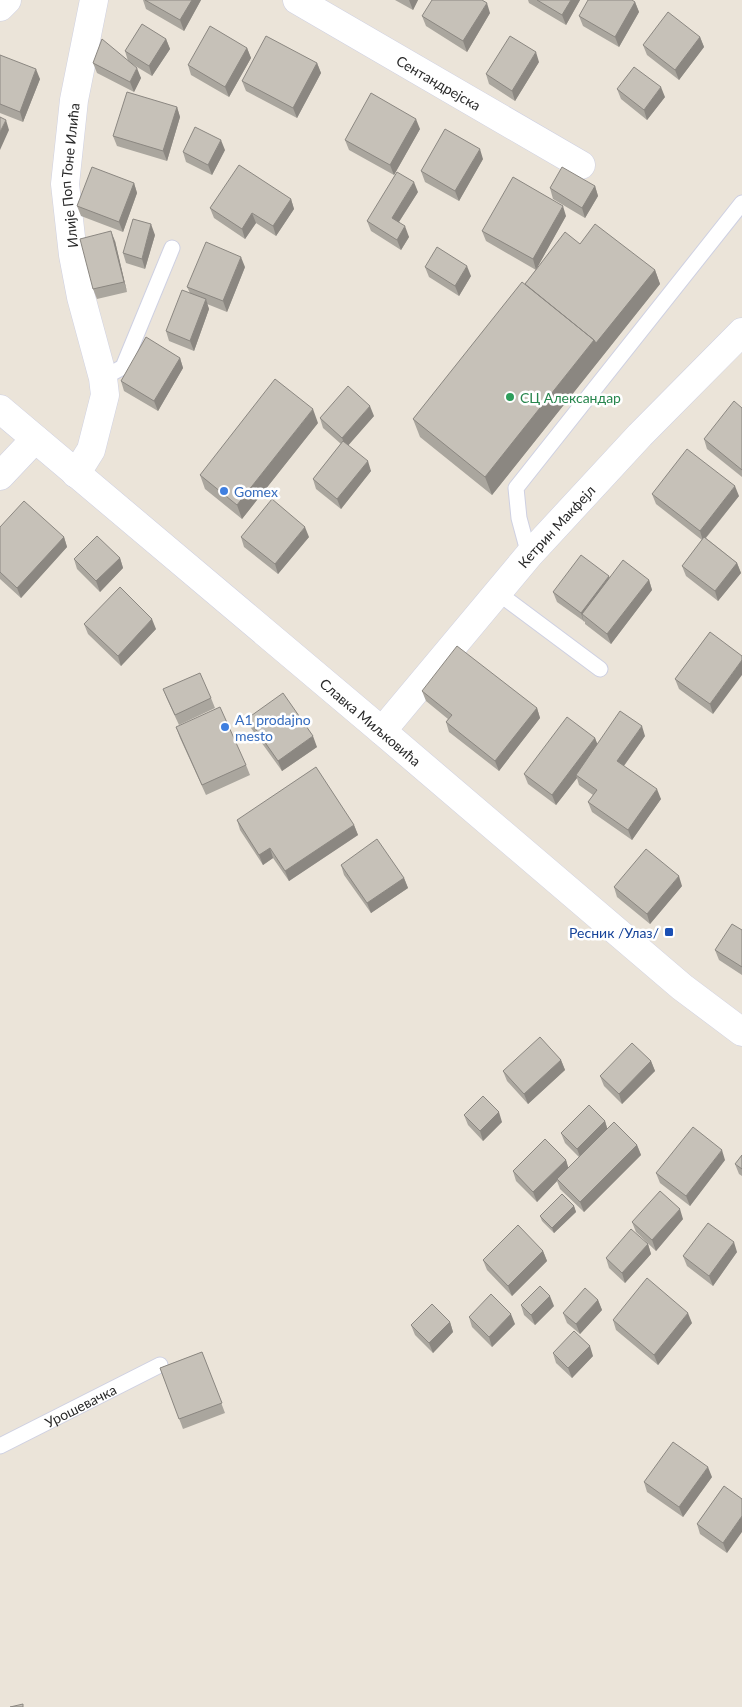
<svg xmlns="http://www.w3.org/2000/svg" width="742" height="1707" viewBox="0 0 742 1707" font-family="Lato,sans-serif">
<rect width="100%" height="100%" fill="#ebe4d9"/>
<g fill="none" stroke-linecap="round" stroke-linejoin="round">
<defs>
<g id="service">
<path d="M103,378L123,367L172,248"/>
<path d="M529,555L519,518L516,488L742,203"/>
<path d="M498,593L600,669"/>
<path id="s1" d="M0,1446L160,1365"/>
</g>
<g id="minor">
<path id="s2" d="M297,0L581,165"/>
<path d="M0,7L7,0"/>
<path id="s3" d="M76,474L91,450L105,395L103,378L81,297L73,255L65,184L74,100L94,0"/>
<path d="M0,476L35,439"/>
<path id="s4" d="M382,731L529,555L640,435L742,332"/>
</g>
<g id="tertiary">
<path id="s5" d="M0,409L382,731L682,987L742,1032"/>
</g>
</defs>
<!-- service casing -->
<use href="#service" stroke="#ced0e2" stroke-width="17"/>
<!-- minor casing -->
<use href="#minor" stroke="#ced0e2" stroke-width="29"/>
<!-- tertiary casing -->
<use href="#tertiary" stroke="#ced0e2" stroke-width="29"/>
<!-- service -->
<use href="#service" stroke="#fff" stroke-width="15"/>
<!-- minor -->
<use href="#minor" stroke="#fff" stroke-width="28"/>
<!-- tertiary -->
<use href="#tertiary" stroke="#fff" stroke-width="28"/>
</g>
<!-- wall -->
<path fill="#aaa69e" d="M143,0H201L184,31L146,9Z
M395,0H418L413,10Z
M528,0H580L566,25L529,3Z
M635,2L639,12L619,47L583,26L579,16Z
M490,13L467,52L426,26L422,16Z
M700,37L704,47L679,80L647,55L643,45Z
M166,39L170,49L152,76L132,64L141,78L134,92L97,73L93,63L128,61L125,51Z
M247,48L251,58L229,97L191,75L188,65Z
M0,55L40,79L23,122L0,113Z
M539,62L515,101L489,84L486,74Z
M317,63L321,73L297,118L246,91L242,81Z
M617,89L665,97L647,120L621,99Z
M177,107L180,117L167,161L117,146L113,136Z
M420,129L394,175L349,150L345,140Z
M225,150L212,175L186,162L183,152Z
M483,159L459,201L425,182L421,171Z
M134,183L137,193L123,232L81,216L77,206Z
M595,186L598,196L585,218L553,199L550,188Z
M418,192L399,222L409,237L401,250L371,231L367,221Z
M291,199L294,209L276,236L256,223L245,239L214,218L210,208Z
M566,216L536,269L580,244L655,270L660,284L492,495L420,437L413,419L536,270L486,241L482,231Z
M155,235L145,269L126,263L123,253Z
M115,241L127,292L97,299L93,289Z
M245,267L227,312L207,304L209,309L194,351L169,341L166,331L190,293L187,287Z
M425,267L471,276L459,296L429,277Z
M180,358L183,368L158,411L124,391L121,381Z
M742,408V477L707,449L704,439Z
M374,416L348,445L371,471L341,509L316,489L313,479L341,444L323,428L320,418Z
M318,423L242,519L205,489L200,475Z
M652,494L739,496L706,538L737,563L741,573L718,601L686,576L682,566L702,540L656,504Z
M0,527L64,537L67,547L21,598L0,579Z
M241,537H309L278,574L244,547Z
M120,558L123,568L100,592L77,569L74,559Z
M649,580L652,590L611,644L585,624V622L557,602L553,592Z
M84,624L156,629L121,666L88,634Z
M710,632L713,714L679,689L675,679Z
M163,689L211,698L215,708L179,725L167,699Z
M422,691L537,708L540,718L499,771L449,732L446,722L448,719L426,701Z
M248,718L317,747L282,771L251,728Z
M176,727L246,765L250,775L206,795L180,738Z
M645,736L624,766L661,799L632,840L592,812L588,802L593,795L579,785L577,778L556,805L528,784L524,774L595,738L597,744Z
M237,820L354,825L358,835L289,881L273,858L263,865L240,830Z
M341,865L404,878L408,888L371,913L344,875Z
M682,886L650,924L617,897L614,887Z
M742,930V975L719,960L715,950Z
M561,1060L565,1070L528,1104L507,1081L503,1071Z
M651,1061L655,1071L622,1104L604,1086L600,1076Z
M464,1115L502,1122L483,1141L468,1125Z
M605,1121L607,1128L637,1145L641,1155L584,1212L560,1189L557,1181L537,1202L516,1181L513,1171L566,1160L568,1168L579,1157L565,1143L561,1133Z
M742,1155V1176L739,1174L735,1164Z
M725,1160L690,1206L660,1183L656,1173Z
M574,1206L576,1212L554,1233L542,1221L540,1216Z
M683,1219L656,1251L636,1232L632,1222Z
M648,1244L651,1254L625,1283L609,1268L606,1258Z
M543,1251L547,1261L512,1296L487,1270L483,1260Z
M737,1252L713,1286L687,1266L683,1256Z
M598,1300L602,1310L580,1334L567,1323L563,1313Z
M521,1305L554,1306L535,1325L524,1315Z
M469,1317L515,1324L492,1347L472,1327Z
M613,1320L692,1323L658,1365L616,1330Z
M450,1322L453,1332L433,1353L415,1335L411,1325Z
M202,1352L225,1413L183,1429L160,1368Z
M553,1353L593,1356L572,1378L556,1363Z
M712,1477L683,1517L647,1492L644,1482Z
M724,1486L727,1553L700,1534L697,1524Z"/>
<!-- shaded-wall -->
<path fill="#8b8781" d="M192,0H201L184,31L180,20Z
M409,0H418L413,10Z
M571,0H580L566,25L562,15Z
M635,2L639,12L619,47L615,37Z
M487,3L490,13L467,52L463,41Z
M700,37L704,47L679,80L675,70Z
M166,39L170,49L152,76L149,66Z
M247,48L251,58L229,97L225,87Z
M536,52L539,62L515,101L512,91Z
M317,63L321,73L297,118L293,108Z
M137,68L141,78L134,92L130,82Z
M36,69L40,79L23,122L20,112Z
M661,87L665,97L647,120L644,110Z
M177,107L180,117L167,161L163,151Z
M416,119L420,129L394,175L390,165Z
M6,120L9,130L0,150V132Z
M221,140L225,150L212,175L208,165Z
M480,149L483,159L459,201L455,191Z
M414,182L418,192L395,228L392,218Z
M134,183L137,193L123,232L119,222Z
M595,186L598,196L585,218L582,208Z
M291,199L294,209L276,236L273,226Z
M563,206L566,216L536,270L533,259Z
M252,213L256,223L245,239L242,229Z
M151,224L155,235L145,269L142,259Z
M405,226L409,237L401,250L397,240Z
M111,231L115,241L127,292L124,282Z
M241,257L245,267L227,312L223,301Z
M467,266L471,276L459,296L455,286Z
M655,270L660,284L492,495L485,477L594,340Z
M206,299L209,309L194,351L190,341Z
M180,358L183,368L158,411L154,401Z
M370,406L374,416L346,448L342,438Z
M313,409L318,423L242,519L237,505Z
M368,461L371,471L341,509L337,499Z
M735,486L739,496L703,541L700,531Z
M305,527L309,537L278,574L275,564Z
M64,537L67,547L21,598L17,588Z
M120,558L123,568L100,592L96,581Z
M737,563L741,573L718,601L715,591Z
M609,576L612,586L582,614L584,623L581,613Z
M649,580L652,590L611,644L607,634Z
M152,619L156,629L121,666L118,656Z
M742,660V675L713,714L710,704Z
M537,708L540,718L499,771L495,761Z
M642,726L645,736L620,771L617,761Z
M313,736L317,747L282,771L278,761Z
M595,738L599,748L576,775L577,778L556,805L552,795Z
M657,789L661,799L632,840L628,830Z
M354,825L358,835L289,881L285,871Z
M270,848L273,858L263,865L259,855Z
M679,876L682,886L650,924L647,914Z
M404,878L408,888L371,913L367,903Z
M561,1060L565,1070L528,1104L524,1094Z
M651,1061L655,1071L622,1104L619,1094Z
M499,1112L502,1122L483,1141L480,1131Z
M605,1121L608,1131L581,1159L577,1149Z
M637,1145L641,1155L584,1212L580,1202Z
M722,1150L725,1160L690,1206L686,1196Z
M566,1160L569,1170L557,1179V1181L537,1202L533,1192Z
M574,1206L576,1212L554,1233L552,1228Z
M680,1209L683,1219L656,1251L652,1240Z
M734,1242L737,1252L713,1286L709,1276Z
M648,1244L651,1254L625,1283L622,1273Z
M543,1251L547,1261L512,1296L508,1286Z
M550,1296L554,1306L535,1325L531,1315Z
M598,1300L602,1310L580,1334L576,1324Z
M688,1313L692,1323L658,1365L654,1355Z
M511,1314L515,1324L492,1347L489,1337Z
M450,1322L453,1332L433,1353L429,1343Z
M590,1346L593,1356L572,1378L568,1368Z
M708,1467L712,1477L683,1517L679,1507Z
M742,1516V1532L727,1553L723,1543Z"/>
<!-- building -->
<path fill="#c6c1b8" stroke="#8b8781" d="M145,0H192L180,20Z
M432,0H482L487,3L463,41L422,16Z
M537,0H571L562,15Z
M588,0H632L635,2L615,37L579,16Z
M668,12L700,37L675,70L643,45Z
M142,24L166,39L149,66L125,51Z
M210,26L247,48L225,87L188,65Z
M266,36L317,63L293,108L242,81Z
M510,36L536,52L512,91L486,74Z
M102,39L137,68L130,82L93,63Z
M0,55L36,69L20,112L0,104Z
M634,67L661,87L644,110L617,89Z
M127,92L177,107L163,151L113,136Z
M371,93L416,119L390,165L345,140Z
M0,117L6,120L0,132Z
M195,127L221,140L208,165L183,152Z
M445,129L480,149L455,191L421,171Z
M239,165L291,199L273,226L252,213L242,229L210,208Z
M92,167L134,183L119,222L77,206Z
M562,167L595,186L582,208L550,188Z
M397,172L414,182L392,218L405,226L397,240L367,221Z
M513,177L563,206L533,259L482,231Z
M133,219L151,224L142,259L123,253Z
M595,224L655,270L596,343L594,340L525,284L565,232L580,244Z
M111,231L124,282L93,289L80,239Z
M206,242L241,257L223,301L187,287Z
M437,247L467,266L455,286L425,267Z
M522,282L594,340L485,477L413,419Z
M182,290L206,299L190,341L166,331Z
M146,337L180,358L154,401L121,381Z
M275,379L313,409L237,505L200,475Z
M348,386L370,406L342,438L320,418Z
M734,401L742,408V470L704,439Z
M343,441L368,461L337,499L313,479Z
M687,449L735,486L700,531L652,494Z
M272,499L305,527L275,564L241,537Z
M24,501L64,537L17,588L0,572V527Z
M97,536L120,558L96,581L74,559Z
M704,537L737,563L715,591L682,566Z
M581,555L609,576L581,613L553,592Z
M623,560L649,580L607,634L582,614Z
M120,587L152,619L118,656L84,624Z
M710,632L742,656V660L710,704L675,679Z
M457,646L537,708L495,761L446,722L452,715L422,691Z
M200,673L211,698L175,715L163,689Z
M283,693L313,736L278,761L248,718Z
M220,707L246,765L202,785L176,727Z
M620,711L642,726L617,761L657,789L628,830L588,802L597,790L576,775Z
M567,717L595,738L552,795L524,774Z
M316,767L354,825L285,871L270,848L259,855L237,820Z
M377,839L404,878L367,903L341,865Z
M646,849L679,876L647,914L614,887Z
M732,924L742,930V967L715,950Z
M540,1037L561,1060L524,1094L503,1071Z
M632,1043L651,1061L619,1094L600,1076Z
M483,1096L499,1112L480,1131L464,1115Z
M589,1105L605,1121L577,1149L561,1133Z
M614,1122L637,1145L580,1202L557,1179Z
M693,1127L722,1150L686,1196L656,1173Z
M545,1139L566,1160L533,1192L513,1171Z
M742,1155V1169L735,1164Z
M660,1191L680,1209L652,1240L632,1222Z
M562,1194L574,1206L552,1228L540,1216Z
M708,1223L734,1242L709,1276L683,1256Z
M518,1225L543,1251L508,1286L483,1260Z
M631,1229L648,1244L622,1273L606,1258Z
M647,1278L688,1313L654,1355L613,1320Z
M540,1286L550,1296L531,1315L521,1305Z
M585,1288L598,1300L576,1324L563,1313Z
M491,1294L511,1314L489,1337L469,1317Z
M432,1304L450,1322L429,1343L411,1325Z
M574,1331L590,1346L568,1368L553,1353Z
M202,1352L222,1403L179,1419L160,1368Z
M673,1442L708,1467L679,1507L644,1482Z
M724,1486L742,1499V1516L723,1543L697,1524Z
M23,1704V1707H10Z"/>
<!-- markers -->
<circle fill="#2e9e5b" stroke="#fff" stroke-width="2" cx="510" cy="397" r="5"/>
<g fill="#3f7fe0" stroke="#fff" stroke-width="2">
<circle cx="224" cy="491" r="5"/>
<circle cx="225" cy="727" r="5"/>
</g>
<rect fill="#1a4fb4" stroke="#fff" stroke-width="2" x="664" y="927" width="10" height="10" rx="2.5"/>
<g text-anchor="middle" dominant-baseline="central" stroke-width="5" stroke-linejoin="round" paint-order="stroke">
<!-- street labels -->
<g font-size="14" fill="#282828" stroke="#fff">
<text stroke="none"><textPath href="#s2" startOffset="164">Сентандрејска</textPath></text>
<text stroke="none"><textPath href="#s3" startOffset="309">Илије Поп Тоне Илића</textPath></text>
<text stroke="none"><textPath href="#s4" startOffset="269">Кетрин Макфејл</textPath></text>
<text stroke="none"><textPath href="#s5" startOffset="485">Славка Миљковића</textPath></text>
<text stroke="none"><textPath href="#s1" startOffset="90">Урошевачка</textPath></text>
</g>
<!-- leisure labels -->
<g font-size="14" fill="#27864d" stroke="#fff" text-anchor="start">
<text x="520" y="397">СЦ Александар</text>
</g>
<!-- shop labels -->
<g font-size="14" fill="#366cbe" stroke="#fff" text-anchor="start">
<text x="234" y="491">Gomex</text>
<text x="235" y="719">A1 prodajno<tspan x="235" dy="16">mesto</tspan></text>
</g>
<!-- transit labels -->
<g font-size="14" fill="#164399" stroke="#fff" text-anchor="end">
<text x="659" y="932">Ресник /Улаз/</text>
</g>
</g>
</svg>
